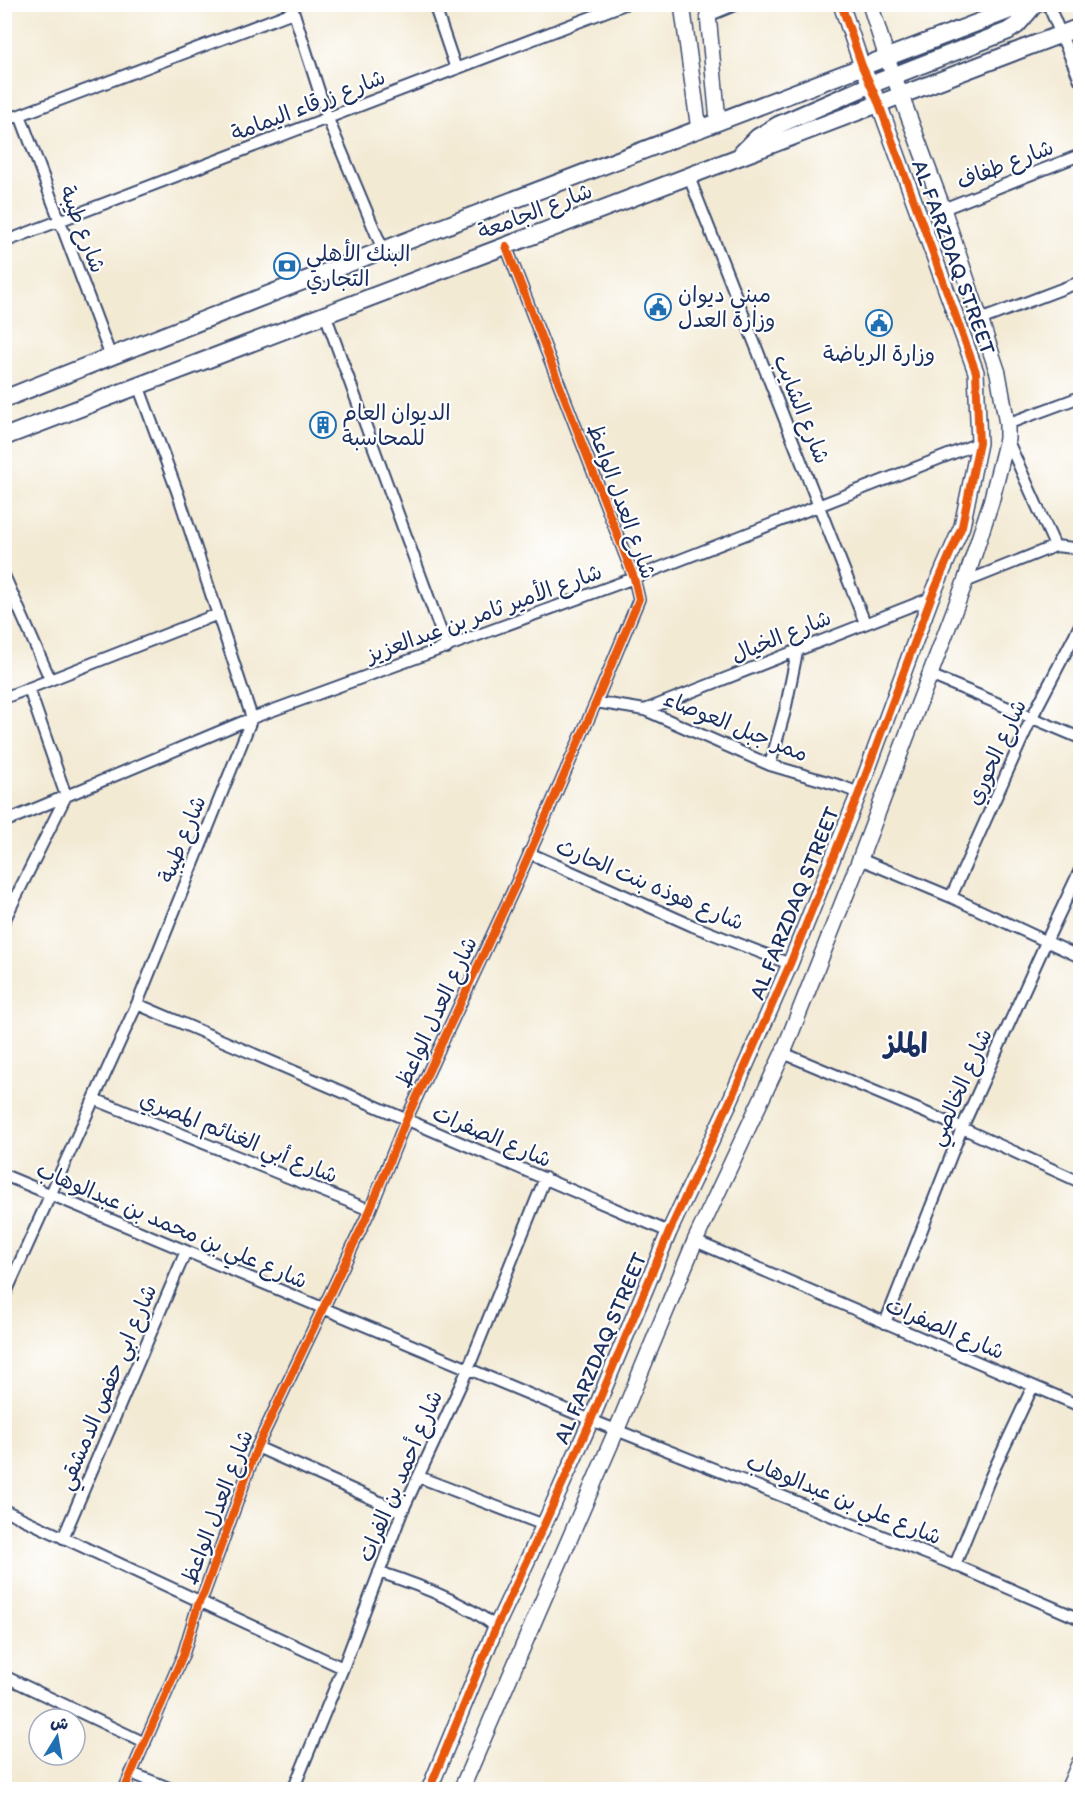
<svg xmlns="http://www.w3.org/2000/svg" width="1085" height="1794" viewBox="0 0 1085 1794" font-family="Itim,'Playpen Sans Arabic',sans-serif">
<rect width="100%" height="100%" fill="#fff"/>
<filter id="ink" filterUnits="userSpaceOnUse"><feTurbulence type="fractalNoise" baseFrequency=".0167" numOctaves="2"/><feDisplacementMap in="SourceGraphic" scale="12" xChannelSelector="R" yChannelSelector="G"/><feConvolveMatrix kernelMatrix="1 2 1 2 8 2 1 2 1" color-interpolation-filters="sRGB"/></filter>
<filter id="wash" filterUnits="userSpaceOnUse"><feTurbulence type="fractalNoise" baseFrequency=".008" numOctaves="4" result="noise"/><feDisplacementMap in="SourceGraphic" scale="24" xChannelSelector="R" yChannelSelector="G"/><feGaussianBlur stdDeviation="1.35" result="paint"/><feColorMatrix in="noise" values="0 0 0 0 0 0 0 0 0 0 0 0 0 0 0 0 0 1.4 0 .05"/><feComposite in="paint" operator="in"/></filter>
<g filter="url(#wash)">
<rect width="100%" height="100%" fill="#f3ead4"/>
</g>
<g filter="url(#ink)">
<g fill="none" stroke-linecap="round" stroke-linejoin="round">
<defs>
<path id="street" d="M291,4L328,119L383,250
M434,4L456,69
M1048,4L1080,80
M708,16L737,4
M20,115L111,357
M4,121L293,12
M689,177L865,623
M943,209L1080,155
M4,242L625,4
M325,314L447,648
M980,320L1080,282
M1007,424L1080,397
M1007,439L1055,546
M4,575L50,679
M965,582L1055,546L1074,548L1080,545
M930,675L1080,738
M4,698L218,614
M596,702L645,710L770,765L838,785L859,793
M645,710L931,598
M770,765L785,711L797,652
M4,822L252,718L634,578L979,443
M529,853L693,926L790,964
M860,859L951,897L1080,957
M951,897L1032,717L1080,625
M4,921L66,796L29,689
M137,1004L669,1232
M783,1053L962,1128L1080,1182
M94,1099L370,1210
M4,1175L591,1420L955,1565L1080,1619
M695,1241L1080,1406
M4,1297L137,1004L252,718L177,491L138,385
M885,1323L962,1128L1046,942L1080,870
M257,1447L402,1512
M419,1477L544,1525
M4,1510L343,1668
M63,1538L186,1251
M955,1565L990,1478L1033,1386
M379,1572C416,1584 466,1603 496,1627
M4,1676L145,1743
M131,1773L174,1790
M124,1790L183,1655L199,1602L204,1593L257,1447L370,1210L406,1120L517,882L596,702L639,599L634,578L506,246
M293,1790L343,1668L402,1512L468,1369L545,1178"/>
<path id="secondary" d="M682,4L699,130
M707,4L718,121
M429,1790L496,1627L544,1525L591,1420L669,1232L730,1101L790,964L859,793L931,598L962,526L979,443L976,372L879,104L862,66L841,4
M461,1790L617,1429L695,1241L783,1053L860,859L965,582L991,502L1007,439V424L998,373L943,209L887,58L870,4
M1068,1790L1080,1762"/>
<path id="primary" d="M742,153L758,137L778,125L870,85L1008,31L1017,25L1035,4
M4,399C343,263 685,135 1026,4
M4,437L1080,27"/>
</defs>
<!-- street casing -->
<use href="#street" stroke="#3b4b70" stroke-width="14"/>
<!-- secondary casing -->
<use href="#secondary" stroke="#3b4b70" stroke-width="18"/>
<!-- primary casing -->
<use href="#primary" stroke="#3b4b70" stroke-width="20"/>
<!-- street -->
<use href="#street" stroke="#fff" stroke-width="10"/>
<!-- secondary -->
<use href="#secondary" stroke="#fff" stroke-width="15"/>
<!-- primary -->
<use href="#primary" stroke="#fff" stroke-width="16"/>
<defs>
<path id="cycleway" d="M124,1790L183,1655L199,1602L204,1593L257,1447L370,1210L406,1120L517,882L596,702L639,599L634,578L506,246
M429,1790L496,1627L544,1525L591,1420L669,1232L730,1101L790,964L859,793L931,598L962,526L979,443L976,372L879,104L862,66L841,4"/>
</defs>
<!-- cycleway casing -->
<use href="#cycleway" stroke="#fff" stroke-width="11"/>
<!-- cycleway -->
<use href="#cycleway" stroke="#e8590c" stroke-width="8"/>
</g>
</g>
<!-- icons -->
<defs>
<symbol id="bank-ring" viewBox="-11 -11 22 22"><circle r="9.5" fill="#fff" stroke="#1f6fb2" stroke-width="1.5"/><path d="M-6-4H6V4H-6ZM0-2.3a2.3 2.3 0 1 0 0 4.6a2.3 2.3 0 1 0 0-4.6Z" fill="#1f6fb2"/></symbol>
<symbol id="civic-ring" viewBox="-11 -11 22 22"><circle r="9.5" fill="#fff" stroke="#1f6fb2" stroke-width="1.5"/><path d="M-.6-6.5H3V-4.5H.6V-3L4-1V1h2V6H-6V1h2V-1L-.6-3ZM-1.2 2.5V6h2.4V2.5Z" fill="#1f6fb2"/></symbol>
<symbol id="building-ring" viewBox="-11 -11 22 22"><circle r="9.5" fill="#fff" stroke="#1f6fb2" stroke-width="1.5"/><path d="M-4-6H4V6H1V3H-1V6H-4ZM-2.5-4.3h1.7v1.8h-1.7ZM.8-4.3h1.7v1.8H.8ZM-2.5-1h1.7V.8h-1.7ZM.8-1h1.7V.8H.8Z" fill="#1f6fb2"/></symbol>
</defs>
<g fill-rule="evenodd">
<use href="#bank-ring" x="272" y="251" width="30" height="30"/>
<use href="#civic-ring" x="643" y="292" width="30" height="30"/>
<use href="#civic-ring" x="864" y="308" width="30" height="30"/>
<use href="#building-ring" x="308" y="410" width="30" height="30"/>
</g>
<g text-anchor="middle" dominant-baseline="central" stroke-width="4.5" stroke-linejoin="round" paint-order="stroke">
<!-- street labels -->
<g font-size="22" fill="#1b2f5e" stroke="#fff">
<text transform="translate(308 105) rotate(-21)">شارع زرقاء اليمامة</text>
<text transform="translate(1005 164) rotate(-21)">شارع طفاف</text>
<text transform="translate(535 211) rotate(-21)">شارع الجامعة</text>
<text transform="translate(83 229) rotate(69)">شارع طيبة</text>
<text transform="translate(954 257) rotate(70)">AL FARZDAQ STREET</text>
<text transform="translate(802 409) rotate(68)">شارع الشايب</text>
<text transform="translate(622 501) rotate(70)">شارع العدل الواعظ</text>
<text transform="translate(484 613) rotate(-20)">شارع الأمير ثامر بن عبدالعزيز</text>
<text transform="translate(781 636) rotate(-22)">شارع الخيال</text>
<text transform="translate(736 726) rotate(22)">ممر جبل العوصاء</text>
<text transform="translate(996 752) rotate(-65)">شارع الحوري</text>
<text transform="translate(182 839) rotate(-68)">شارع طيبة</text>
<text transform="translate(650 884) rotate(23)">شارع هوذه بنت الحارث</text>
<text transform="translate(794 903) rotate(-68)">AL FARZDAQ STREET</text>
<text transform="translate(436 1012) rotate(-65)">شارع العدل الواعظ</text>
<text transform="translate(960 1087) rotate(-66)">شارع الخالصي</text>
<text transform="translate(492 1136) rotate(23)">شارع الصفرات</text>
<text transform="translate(239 1137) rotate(22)">شارع أبي الغنائم المصري</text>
<text transform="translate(172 1225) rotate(23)">شارع علي بن محمد بن عبدالوهاب</text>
<text transform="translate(945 1328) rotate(23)">شارع الصفرات</text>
<text transform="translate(600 1348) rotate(-67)">AL FARZDAQ STREET</text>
<text transform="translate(107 1387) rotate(-67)">شارع ابي حفص الدمشقي</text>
<text transform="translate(400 1476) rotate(-67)">شارع أحمد بن الفرات</text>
<text transform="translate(844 1499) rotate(22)">شارع علي بن عبدالوهاب</text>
<text transform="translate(217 1507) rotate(-69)">شارع العدل الواعظ</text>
</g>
<!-- poi labels -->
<g font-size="22" fill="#1b2f5e" stroke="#fff" text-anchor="start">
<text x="306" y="253">البنك الأهلي<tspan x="306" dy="25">التجاري</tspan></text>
<text x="678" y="294">مبنى ديوان<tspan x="678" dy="25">وزارة العدل</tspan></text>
<text x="879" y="353" text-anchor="middle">وزارة الرياضة</text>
<text x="342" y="412">الديوان العام<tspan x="342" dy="25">للمحاسبة</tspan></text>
</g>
<!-- district labels -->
<g font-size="28" font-weight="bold" fill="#1b2f5e" stroke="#fff">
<text x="906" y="1043">الملز</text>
</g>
</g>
<!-- margin -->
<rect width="1085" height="1794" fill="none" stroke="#fff" stroke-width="24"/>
<!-- north arrow -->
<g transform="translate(57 1737) rotate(11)"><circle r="28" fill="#ffffff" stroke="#a4acbf" stroke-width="1.5"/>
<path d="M0-4.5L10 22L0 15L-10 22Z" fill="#1f6fb2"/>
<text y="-9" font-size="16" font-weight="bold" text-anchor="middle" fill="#1b2f5e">ش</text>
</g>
</svg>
